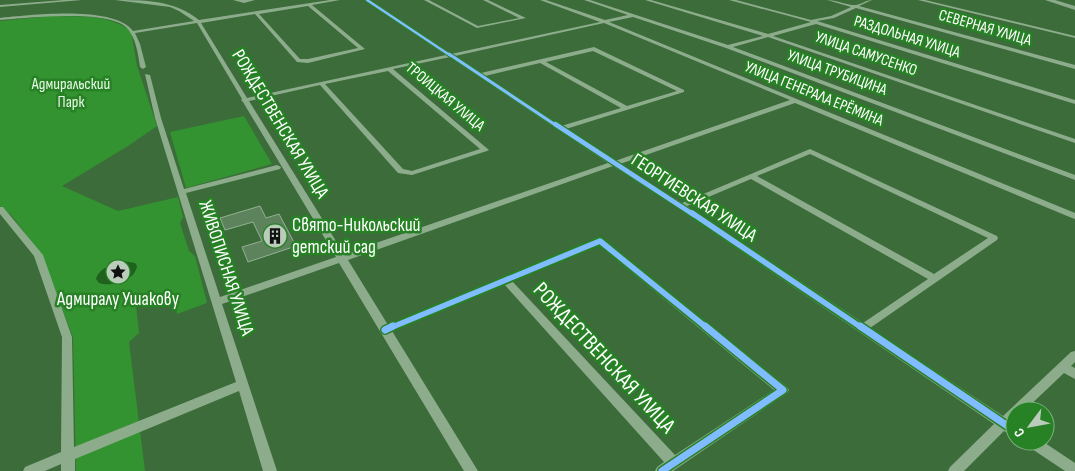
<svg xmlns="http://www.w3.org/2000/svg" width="1075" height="471" viewBox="0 0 1075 471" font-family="'Sofia Sans Condensed',sans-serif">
<rect width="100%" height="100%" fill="#3b6c3a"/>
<!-- green -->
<path fill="#349331" d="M53,16C80,17 109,14 131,31L137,66L157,126L128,146L62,186L118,211L178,197L183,217L180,223L189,251L195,256L207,303L177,314L173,294L136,306L139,333L129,342L145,471H76L73,337L41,254L12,216L0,206V21Z
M244,116L272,164L186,188L170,132Z"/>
<!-- water -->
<path fill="#1e621d" d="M123,261L135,263L137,266C135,281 112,287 99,283L96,279C99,268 113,264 123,261Z"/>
<!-- building -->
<path fill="#5d835c" stroke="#94b193" d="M260,206L266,218L279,214L296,246L248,262L242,247L262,241L253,222L225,230L220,218Z"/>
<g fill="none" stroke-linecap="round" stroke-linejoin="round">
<!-- minor -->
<path fill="#8dac8c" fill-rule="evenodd" d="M64,0H82L0,7V5Z
M115,0C144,0 175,0 199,20L330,0H340L312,5L365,49L308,63L297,62L255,14L201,23L247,98L446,55L365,0H370L451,54L600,22L540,0H546L605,20L628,15L584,0H590L728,45L763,36L645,0H651L768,34L811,22L729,0H736L811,20L831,16L851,7L827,0C836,0 849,6 856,5C862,4 866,0 872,0L859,6L1075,65V69L856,8L834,18L817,21L1075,100V104L816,24L773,36L1075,139V143L768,37L733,47L1075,175V180L726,48L633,17L609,22L1075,213V219L1072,218L795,103L620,164L682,203L810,149L997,236L998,238L997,240L870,328L1003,416L1071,352L1075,351V362L1071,366L1075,368V379L1064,373L1024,411H1015V420L1013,422L1015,424V437L1004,431L964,471H948L950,467L994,424L678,208L613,166L348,260L388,325L597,239H603L787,387L789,390L787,393L673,471H655L657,467L664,462L504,284L392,331L478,471H464L339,263L222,304L277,471H263L239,391L75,459V471H61V464L45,471H23L25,467L61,452L62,337L34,256L0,214V207H3L43,255L72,337L74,447L236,382L155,118L145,74L150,75L161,118L184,189L277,165L281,167L280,169L186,193L220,297L336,257L243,102L241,100L242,99L197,23L135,33L140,44L146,67L143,69L140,67C138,54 136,37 126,27C105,9 27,18 0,20V18C30,15 114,5 133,31L194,21L179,11L170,7ZM308,6L358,48L308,59H300L259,14ZM604,23L790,100L615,161L566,129L684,92V90L594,47L481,73L455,56ZM593,51L677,91L627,106L546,62ZM450,57L608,163L344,254L249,101L320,85L398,173L412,175L487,151L489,150L393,69ZM540,63L621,108L561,126L485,76ZM388,71L480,149L412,171L403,169L325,84ZM810,154L988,238L934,274L757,176ZM751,179L928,279L863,323L687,206ZM599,245L774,390L675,455L512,281Z
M233,0H255L244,3Z
M424,0H429L478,26L519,18L483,0H488L526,18L477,28Z
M918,0H925L1075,36V38Z
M1025,441H1042L1075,463V471H1065L1026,445Z"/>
<!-- major -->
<path fill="#8baa8a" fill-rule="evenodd" d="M1045,0H1055L1075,6V10Z"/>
<defs>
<path id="cycleway-far4" d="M367,0L451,56"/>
<path id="cycleway-far3" d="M449,54L557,126"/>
<path id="cycleway-far2" d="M555,124L694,215"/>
<path id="cycleway-far1" d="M692,213L862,328
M390,328L600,241L707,328"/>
<path id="cycleway" d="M860,326L1015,431
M385,330L393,326
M662,471L783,390L705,326"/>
</defs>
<!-- cycleway-far4 casing -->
<use href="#cycleway-far4" stroke="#278125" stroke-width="4.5"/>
<!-- cycleway-far3 casing -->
<use href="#cycleway-far3" stroke="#278125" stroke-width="5"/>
<!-- cycleway-far2 casing -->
<use href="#cycleway-far2" stroke="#278125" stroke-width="7"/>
<!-- cycleway-far1 casing -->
<use href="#cycleway-far1" stroke="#278125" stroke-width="9"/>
<!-- cycleway casing -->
<use href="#cycleway" stroke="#278125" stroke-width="10"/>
<!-- cycleway-far4 -->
<use href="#cycleway-far4" stroke="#80bcff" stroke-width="2.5"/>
<!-- cycleway-far3 -->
<use href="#cycleway-far3" stroke="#80bcff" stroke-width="3"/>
<!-- cycleway-far2 -->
<use href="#cycleway-far2" stroke="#80bcff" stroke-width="4.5"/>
<!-- cycleway-far1 -->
<use href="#cycleway-far1" stroke="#80bcff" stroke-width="5.5"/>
<!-- cycleway -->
<use href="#cycleway" stroke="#80bcff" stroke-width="7"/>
</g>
<!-- icons -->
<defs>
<symbol id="building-disc" viewBox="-11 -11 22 22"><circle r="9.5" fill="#baccba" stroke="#278125"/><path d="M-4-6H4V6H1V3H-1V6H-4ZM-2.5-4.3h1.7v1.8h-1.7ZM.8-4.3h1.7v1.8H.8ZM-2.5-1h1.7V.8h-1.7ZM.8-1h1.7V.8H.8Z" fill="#111"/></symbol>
<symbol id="sight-disc" viewBox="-11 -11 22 22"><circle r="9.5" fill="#baccba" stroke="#278125"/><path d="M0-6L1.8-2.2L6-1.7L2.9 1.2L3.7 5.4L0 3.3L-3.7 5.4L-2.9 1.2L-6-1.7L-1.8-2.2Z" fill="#111"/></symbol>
</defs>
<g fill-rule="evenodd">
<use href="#building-disc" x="261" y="222" width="28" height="28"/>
<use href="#sight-disc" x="104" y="258" width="28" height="28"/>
</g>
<g text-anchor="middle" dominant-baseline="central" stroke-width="5" stroke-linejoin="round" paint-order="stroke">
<!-- far-street labels -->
<g font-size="16" fill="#fff" stroke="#278125">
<text transform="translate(985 28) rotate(16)">СЕВЕРНАЯ УЛИЦА</text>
<text transform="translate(907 37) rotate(17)">РАЗДОЛЬНАЯ УЛИЦА</text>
<text transform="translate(866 54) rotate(19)">УЛИЦА САМУСЕНКО</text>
<text transform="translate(837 73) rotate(20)">УЛИЦА ТРУБИЦИНА</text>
<text transform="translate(814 94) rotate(22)">УЛИЦА ГЕНЕРАЛА ЕРЁМИНА</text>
<text transform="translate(445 97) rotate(40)">ТРОИЦКАЯ УЛИЦА</text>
</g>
<!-- far-park labels -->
<g font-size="16" fill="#e6fae5" stroke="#278125">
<text x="71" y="84">Адмиральский<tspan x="71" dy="18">Парк</tspan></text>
</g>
<!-- street labels -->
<g font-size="19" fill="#fff" stroke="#278125">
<text transform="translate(280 124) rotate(59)">РОЖДЕСТВЕНСКАЯ УЛИЦА</text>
<text transform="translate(694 198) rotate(33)">ГЕОРГИЕВСКАЯ УЛИЦА</text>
<text transform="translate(226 268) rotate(72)">ЖИВОПИСНАЯ УЛИЦА</text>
</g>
<!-- poi labels -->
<g font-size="19" fill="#fff" stroke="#278125" text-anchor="start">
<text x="292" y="225">Свято-Никольский<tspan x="292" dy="22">детский сад</tspan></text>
<text x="118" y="299" text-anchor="middle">Адмиралу Ушакову</text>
</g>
<!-- near-street labels -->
<g font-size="22" fill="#fff" stroke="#278125">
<text transform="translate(604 358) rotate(47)">РОЖДЕСТВЕНСКАЯ УЛИЦА</text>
</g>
</g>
<!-- north arrow -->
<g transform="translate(1030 426) rotate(238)"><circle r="24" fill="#278125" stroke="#7db37c"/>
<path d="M0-4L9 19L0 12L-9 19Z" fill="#baccba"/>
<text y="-8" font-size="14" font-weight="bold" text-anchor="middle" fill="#ffffff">С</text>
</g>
</svg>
